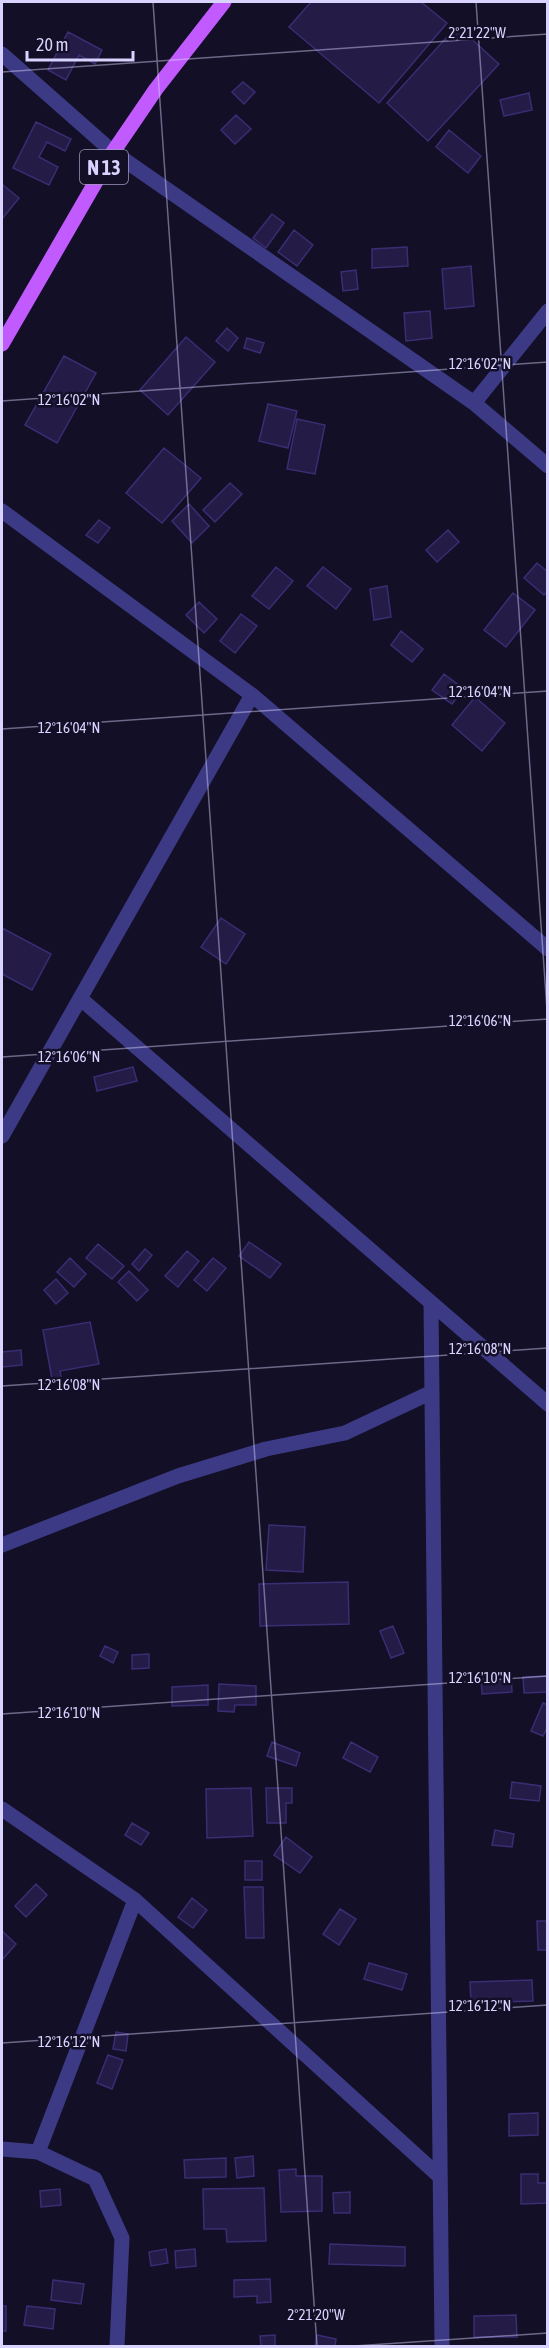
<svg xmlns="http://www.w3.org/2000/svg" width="549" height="2348" viewBox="0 0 549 2348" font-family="'Asap Condensed',sans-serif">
<rect width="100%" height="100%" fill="#130f26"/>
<!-- building -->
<path fill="#241b47" stroke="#3b2d73" stroke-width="1.5" d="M311,2H421L447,23L379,103L289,27Z
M457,26L499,64L428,141L387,103Z
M68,32L102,50L95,64L79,55L66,80L48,70Z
M243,82L255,92L244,104L232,92Z
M529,93L532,110L504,116L500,100Z
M236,115L251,129L235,144L221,130Z
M36,122L71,139L65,151L47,142L39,157L58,167L49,185L13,168Z
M449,130L481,156L468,173L436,147Z
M3,185L19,198L2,219V187Z
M272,214L284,223L266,248L253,238Z
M294,230L313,245L297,266L278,252Z
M407,247L408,266L372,268V249Z
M471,266L474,306L445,309L442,269Z
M356,270L358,289L343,291L341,272Z
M430,311L432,338L406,341L404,313Z
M227,328L238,338L228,351L216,341Z
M186,337L215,362L168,415L140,390Z
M247,338L264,343L260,353L244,348Z
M64,356L96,373L57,443L25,425Z
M268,404L297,411L288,448L259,441Z
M297,419L325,425L315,474L287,469Z
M164,448L201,478L162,523L126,493Z
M230,483L242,494L215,522L203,510Z
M189,504L209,526L192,543L172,521Z
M99,520L110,528L98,543L86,535Z
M448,530L459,542L437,562L426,550Z
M537,563L548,572V591L544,595L524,578Z
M276,567L293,581L269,609L252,596Z
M323,567L351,589L336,609L307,586Z
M387,586L391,617L374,620L370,589Z
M513,593L535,610L506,647L484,630Z
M199,602L217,619L204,633L186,615Z
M241,614L257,626L235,653L220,641Z
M401,631L423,649L412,662L391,645Z
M444,674L464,689L452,704L432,690Z
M475,697L505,723L482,751L452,725Z
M221,918L245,934L226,964L201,947Z
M2,928L51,954L32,990L2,974Z
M133,1067L137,1081L97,1091L94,1077Z
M249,1242L281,1264L270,1278L239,1256Z
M98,1244L124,1266L112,1279L86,1258Z
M145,1249L152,1255L139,1271L132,1264Z
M187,1251L199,1261L178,1287L165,1276Z
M70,1258L86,1274L74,1287L57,1272Z
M213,1258L226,1268L207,1291L194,1280Z
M129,1271L148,1290L137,1301L118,1282Z
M56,1279L68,1293L56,1304L44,1290Z
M90,1322L99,1364L60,1371L61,1377L52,1379L43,1330Z
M21,1350L22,1365L2,1367V1352Z
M269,1525L305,1527L303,1572L266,1570Z
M348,1582L349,1624L260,1626L259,1584Z
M393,1626L404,1653L391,1658L380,1631Z
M105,1646L118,1652L113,1663L100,1656Z
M149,1654V1668L132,1669V1655Z
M511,1674L512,1692L482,1694L481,1676Z
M548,1676V1692L524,1693L523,1677Z
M219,1684L256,1686V1705H235L234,1712L218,1711Z
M208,1685V1705L172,1706V1687Z
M543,1703L548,1705V1726L543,1736L531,1731Z
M272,1742L300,1753L296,1766L267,1756Z
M351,1742L378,1757L370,1772L343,1758Z
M512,1782L541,1786L539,1801L510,1798Z
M251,1788L253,1836L207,1838L206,1789Z
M266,1788H292V1803H286V1823H267Z
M132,1823L149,1833L141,1845L125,1835Z
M495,1830L514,1834L512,1847L492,1845Z
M286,1837L312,1857L300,1873L274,1855Z
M245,1861H262V1880H245Z
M36,1884L47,1895L26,1917L15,1906Z
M244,1887H263L264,1938H246Z
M192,1898L207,1910L193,1928L178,1917Z
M340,1909L356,1919L339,1945L323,1934Z
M537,1921H548V1950H538Z
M2,1931L16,1944L2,1960Z
M369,1963L407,1974L402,1990L364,1979Z
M532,1980L533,2001L471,2003L470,1982Z
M116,2032L128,2034L126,2051L113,2049Z
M108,2055L123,2060L112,2089L97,2083Z
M538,2113V2135L509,2136V2114Z
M253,2156L254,2176L237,2178L235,2158Z
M226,2158V2177L185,2178L184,2160Z
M296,2169V2176H322V2211L281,2212L279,2170Z
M521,2174H538V2183H548V2203L521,2204Z
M264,2188L266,2241L227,2242L226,2229H204L203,2189Z
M60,2189L61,2205L41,2207L40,2191Z
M350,2192V2213H334L333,2193Z
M330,2244L405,2247V2266L329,2264Z
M166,2249L168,2263L151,2266L149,2252Z
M195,2249L196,2266L176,2268L175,2251Z
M270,2279L271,2302L257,2303V2296L234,2297V2280Z
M53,2280L84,2284L81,2304L51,2300Z
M2,2306H6V2331H2Z
M27,2306L55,2309L53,2329L24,2325Z
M516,2315L517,2337H474V2316Z
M275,2335V2346H261L260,2336Z
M317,2335L336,2339L335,2346H315Z"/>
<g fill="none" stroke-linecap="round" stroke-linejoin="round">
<!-- street -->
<path stroke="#3d3a85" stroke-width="15" d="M2,54L113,152L474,403L548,466
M474,403L548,311
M2,511L252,695L548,949
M81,999L548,1404
M2,1136L252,695
M431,1303L442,2346
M2,1545L178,1476L266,1449L345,1433L432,1392
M2,1809L135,1900L439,2176
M2,2149L38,2152L135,1900
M38,2152L95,2179L122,2238L117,2346"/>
<!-- primary -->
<path stroke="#c25bff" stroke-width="15" d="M2,344L113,152L156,89L224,2"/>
</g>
<!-- ticks -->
<path fill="none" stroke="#d9d4ff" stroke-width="1.5" stroke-opacity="0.45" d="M153,2L317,2346M476,2L548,1024M2,72L548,34M2,401L548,362M2,729L548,691M2,1057L548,1019M2,1386L548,1348M2,1714L548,1676M2,2043L548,2005M354,2346L548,2333"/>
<g text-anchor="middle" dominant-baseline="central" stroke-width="5" stroke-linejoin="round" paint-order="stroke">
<!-- shield labels -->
<rect fill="#130f26" stroke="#9e99be" stroke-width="1.5" x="80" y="150" width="48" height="34" rx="4.5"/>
<g font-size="20" font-weight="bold" fill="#d9d4ff">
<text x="104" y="167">N 13</text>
</g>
</g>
<g font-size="15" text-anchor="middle" fill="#d9d4ff" stroke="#130f26" stroke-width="5" stroke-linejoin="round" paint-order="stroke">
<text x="477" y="38">2°21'22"W</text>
<text x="480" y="369">12°16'02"N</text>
<text x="69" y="405">12°16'02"N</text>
<text x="480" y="697">12°16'04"N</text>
<text x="69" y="733">12°16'04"N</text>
<text x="480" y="1026">12°16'06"N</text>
<text x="69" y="1062">12°16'06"N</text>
<text x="480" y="1354">12°16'08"N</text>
<text x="69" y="1390">12°16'08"N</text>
<text x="480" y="1683">12°16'10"N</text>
<text x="69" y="1718">12°16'10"N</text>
<text x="480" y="2011">12°16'12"N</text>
<text x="69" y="2047">12°16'12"N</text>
<text x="316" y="2320">2°21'20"W</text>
</g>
<!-- border -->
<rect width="549" height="2348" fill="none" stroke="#d9d4ff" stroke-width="6"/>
<!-- scale -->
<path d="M27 51v9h106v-9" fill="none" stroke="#d9d4ff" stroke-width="3"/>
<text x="36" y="51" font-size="18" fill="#d9d4ff" stroke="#130f26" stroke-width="4.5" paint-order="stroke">20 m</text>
</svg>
